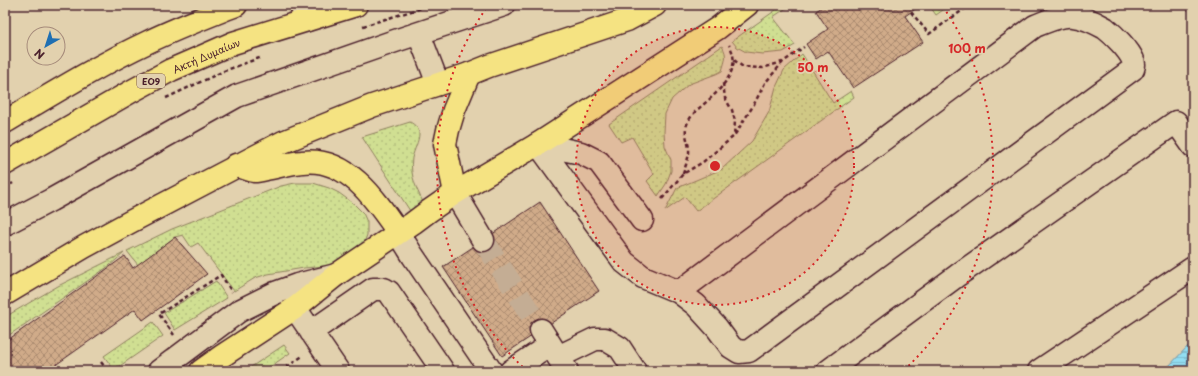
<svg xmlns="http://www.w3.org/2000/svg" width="1198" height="376" viewBox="0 0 1198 376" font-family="'Playpen Sans',sans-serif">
<defs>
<pattern id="green-dots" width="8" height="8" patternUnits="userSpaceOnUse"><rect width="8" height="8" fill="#d0df92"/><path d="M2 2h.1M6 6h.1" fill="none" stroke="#b4bf7e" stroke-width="1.8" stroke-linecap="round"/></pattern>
<pattern id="water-rules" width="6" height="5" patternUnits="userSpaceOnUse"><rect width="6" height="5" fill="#92def2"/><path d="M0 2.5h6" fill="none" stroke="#7fbed0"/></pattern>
<pattern id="building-cross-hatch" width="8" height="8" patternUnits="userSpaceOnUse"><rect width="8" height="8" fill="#d0ab89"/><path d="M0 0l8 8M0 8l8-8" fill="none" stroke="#ab8b70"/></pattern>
</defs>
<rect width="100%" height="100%" fill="#e2d1ae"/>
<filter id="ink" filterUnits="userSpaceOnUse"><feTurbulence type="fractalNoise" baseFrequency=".025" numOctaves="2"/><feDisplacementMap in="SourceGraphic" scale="8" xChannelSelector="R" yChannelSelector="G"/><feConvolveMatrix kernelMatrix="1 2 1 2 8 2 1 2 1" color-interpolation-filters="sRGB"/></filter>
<g filter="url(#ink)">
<!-- green -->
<path fill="url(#green-dots)" stroke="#8d7f5e" d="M783,5H791L773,17L795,45L783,52L762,54L746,52L737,47L732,41Z
M929,5H950L936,15Z
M722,46C728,56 725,60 722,71L716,74L689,84L672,99L665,114L664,132L665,146L671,160V171L666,184L658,196L647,181L654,174L632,137L621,142L609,124Z
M802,54L833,103L851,91L854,97L696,211L685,197L665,211L677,188L722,169L752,141L769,112L776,87L784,70Z
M410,122C415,125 419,128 419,134C419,141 414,150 412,158C409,176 418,192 426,208L414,217L362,137Z
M295,183H313L329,188L339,193L354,204L363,213L367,222V235L364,243L361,247L335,265L304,268L268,274L255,278L234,291L198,243L191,247L183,235L175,237L138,265L127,251L172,229L281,186Z
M124,253L109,266L5,338V317L58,286Z
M216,281L227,298L175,330L164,313Z
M153,322L163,336L114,370L104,356Z
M284,345L290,353L264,371H245Z"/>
<!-- water -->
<path fill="url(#water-rules)" stroke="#7592a2" d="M1193,341V371H1164Z"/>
<!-- building -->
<path fill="url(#building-cross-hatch)" stroke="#4a1f2b" d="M825,5H921L905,16L923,42L853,88L828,51L816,59L806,44L828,29L816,11Z
M540,202L599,291L502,356L443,267Z
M175,237L207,274L143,320L135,309L47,371H5V342L125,256L133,268Z"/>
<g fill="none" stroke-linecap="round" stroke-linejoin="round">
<!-- minor-tunnel -->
<path stroke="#c4ad94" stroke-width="22" stroke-dasharray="22 11" stroke-linecap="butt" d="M483,240L541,330"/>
<defs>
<path id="minor" d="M301,5L307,20
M419,34L438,84
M538,144L624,262L643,277L679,292L696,305L717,328L731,347L739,352L749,351L1133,69C1134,66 1135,64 1133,60C1129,50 1114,35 1105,28C1096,23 1084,17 1073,16C1061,14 1046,22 1035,26L679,292
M538,144L581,153L599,162L642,220
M455,193L483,240
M5,224L51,200L237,96L395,41L504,5
M398,232L413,256L491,371
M295,308L338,371
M541,330L567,371
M311,332L373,289H384L389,292L443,371
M558,357L595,339H605L620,348L635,371
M159,371L239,311L275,293L297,285L336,275
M511,371L550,345
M828,371L958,275L1176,122L1193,146
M1039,371L1193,268"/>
<g id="major">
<path d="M5,122C52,94 99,65 148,42C177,28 206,17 236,5"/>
<path id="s1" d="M5,164L132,91L171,70L201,57L233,43L356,5"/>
<path d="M236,165C242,167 248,170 254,171C257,171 262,170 266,169C277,167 290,163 302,162C347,156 376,200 398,232"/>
<path d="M455,193L445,144L448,130L454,110L469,74"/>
<path d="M5,294L84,247L130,222L283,142L372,106L469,74L489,66L627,20L655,5"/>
<path d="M201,371L222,356L295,308L336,275L413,223L429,211L455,193L538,144L718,28L747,5"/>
</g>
</defs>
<!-- minor casing -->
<use href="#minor" stroke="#4a1f2b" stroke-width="25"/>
<!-- major casing -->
<use href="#major" stroke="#4a1f2b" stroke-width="25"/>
<!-- path -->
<path stroke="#4a1f2b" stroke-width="2.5" stroke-dasharray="4 3" stroke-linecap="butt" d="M911,12L929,34L970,5
M363,26L431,5
M734,60L743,67L763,68L782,62
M723,83L725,98L732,110L735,121L734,136
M166,98L224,71L262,57
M683,174C685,167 688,160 689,153C690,142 682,134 688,122C693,111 705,104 713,96C727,82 741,65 729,45
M5,188L13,183
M662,199L683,174L703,162L734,136L753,106L765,83L783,62L804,47
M174,335L159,314L221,275L232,292
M101,362L108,371
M281,371L304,355"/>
<!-- minor -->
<use href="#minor" stroke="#e2d1ae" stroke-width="22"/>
<!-- major -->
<use href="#major" stroke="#f5e382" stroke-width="22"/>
</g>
</g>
<!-- distance rings -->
<circle cx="715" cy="166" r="139" fill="#d62828" fill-opacity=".12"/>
<g fill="none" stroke="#d62828" stroke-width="2" stroke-dasharray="2 4">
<circle cx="715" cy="166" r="139"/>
<path d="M527 371A278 278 0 0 1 487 7M943 7A278 278 0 0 1 903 371"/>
</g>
<g text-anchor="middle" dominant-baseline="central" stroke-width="3.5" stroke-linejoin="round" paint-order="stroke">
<!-- shield labels -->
<rect fill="#e2d1ae" stroke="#785452" stroke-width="1" x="137" y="74" width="28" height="14" rx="3"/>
<g font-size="9" font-weight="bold" fill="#4a1f2b">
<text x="151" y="81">ΕΟ9</text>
</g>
<!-- street labels -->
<g font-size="10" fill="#4a1f2b" stroke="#e2d1ae">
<text stroke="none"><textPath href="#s1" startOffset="229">Ακτή Δυμαίων</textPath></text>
</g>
</g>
<circle cx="715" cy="166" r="6" fill="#d62828" stroke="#e2d1ae" stroke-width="2"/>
<g font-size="12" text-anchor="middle" font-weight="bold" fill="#d62828" stroke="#e2d1ae" stroke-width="3.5" stroke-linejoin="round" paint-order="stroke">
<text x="967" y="53">100 m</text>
<text x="813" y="72">50 m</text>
</g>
<!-- margin -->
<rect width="1198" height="376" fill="none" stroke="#e2d1ae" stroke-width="20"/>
<rect x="10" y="10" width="1178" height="356" fill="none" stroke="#4a1f2b" stroke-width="1.5" filter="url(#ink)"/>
<!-- north arrow -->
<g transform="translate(46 46) rotate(219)"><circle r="19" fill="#e2d1ae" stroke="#a58a7a"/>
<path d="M0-3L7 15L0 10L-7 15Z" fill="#1f6fb2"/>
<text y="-6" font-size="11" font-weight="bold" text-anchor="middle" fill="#4a1f2b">N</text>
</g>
</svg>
